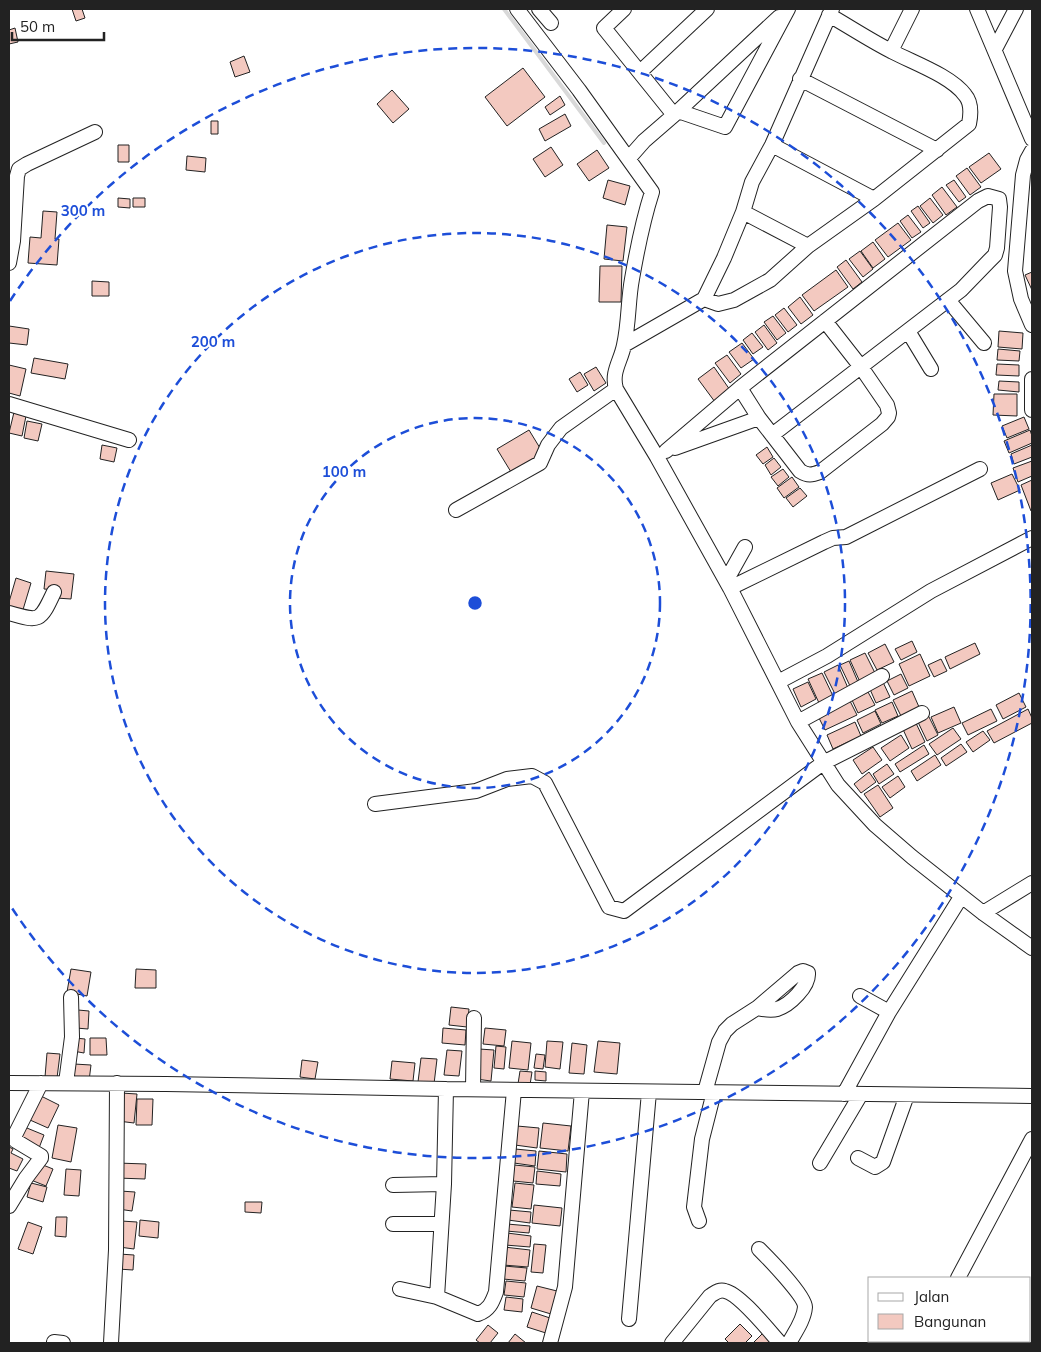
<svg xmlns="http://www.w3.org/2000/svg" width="1041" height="1352" viewBox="0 0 1041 1352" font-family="Mulish,sans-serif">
<rect width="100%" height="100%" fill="#fff"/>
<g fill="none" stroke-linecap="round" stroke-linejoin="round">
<!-- stream -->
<path stroke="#d9d9d9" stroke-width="4" d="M504,9L604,143"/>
</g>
<!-- building -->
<path fill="#f3c9c0" stroke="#222" d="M72,9H82L85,18L76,21Z
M15,28L18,42L9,44V30Z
M244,56L250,72L235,77L230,62Z
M523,68L545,97L507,126L485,97Z
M392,90L409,109L393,123L377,104Z
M560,96L565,105L550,115L545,107Z
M565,114L571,126L545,141L539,129Z
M211,121H218V134H211Z
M118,145H129V162H118Z
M551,147L563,165L545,177L533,159Z
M597,150L609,168L589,181L577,164Z
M989,153L1001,169L981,183L969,167Z
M187,156L206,158L205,172L186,170Z
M967,168L981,187L970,195L956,176Z
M608,180L630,186L625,205L603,198Z
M954,180L966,197L959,202L946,185Z
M942,187L957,207L946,215L932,195Z
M118,198L130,199V208L118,207Z
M133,198H145V207H133Z
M930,198L943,215L933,223L920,206Z
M918,206L930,223L923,228L911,211Z
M43,211L57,212L55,239H59L57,265L28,263L30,237L41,238Z
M908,215L921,232L912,238L900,221Z
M898,223L911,240L888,257L875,240Z
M607,225L627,227L623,261L604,259Z
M873,242L885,259L873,268L861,251Z
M860,251L873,269L863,277L849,259Z
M846,260L862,282L853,289L837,267Z
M600,266H622L621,302H599Z
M836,270L848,287L814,311L802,295Z
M1032,272V290L1025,275Z
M92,281L109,282V296H92Z
M800,297L813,315L801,324L788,307Z
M784,308L797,325L788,332L775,315Z
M773,316L786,333L777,340L764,322Z
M764,325L777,343L768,350L755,332Z
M9,326L29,329L27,345L9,343Z
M999,331L1023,333L1022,349L998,347Z
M752,333L763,347L753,354L743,340Z
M742,343L754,359L741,368L729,352Z
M998,349L1020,351L1019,361L997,360Z
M727,355L741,374L730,383L715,363Z
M34,358L68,364L65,379L31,373Z
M997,364L1019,365V376L996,375Z
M9,365L26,369L20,396L9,393Z
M596,367L606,383L594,391L584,374Z
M714,367L730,390L715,402L698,379Z
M580,372L588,385L577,392L569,379Z
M999,381L1019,382V392L998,390Z
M994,394H1017V416L993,415Z
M15,408L27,411L22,436L9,433Z
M1024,417L1029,429L1007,438L1002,426Z
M27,421L42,424L38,441L24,438Z
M529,430L543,453L511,472L497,449Z
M1030,430L1032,436V443L1009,453L1004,441Z
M102,445L117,448L114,462L100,459Z
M1032,445V457L1014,464L1011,454Z
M767,447L773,457L763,464L756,455Z
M774,458L781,467L771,475L765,465Z
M1032,461V476L1018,482L1013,468Z
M783,469L789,477L778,486L771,477Z
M1012,474L1020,490L998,500L991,483Z
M792,477L799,487L784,498L777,488Z
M1032,480V510L1031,511L1021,485Z
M800,488L807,496L793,507L786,498Z
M46,571L74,574L71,599L56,598L57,590L44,589Z
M16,578L31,583L22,613L9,609V602Z
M912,641L917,652L901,660L895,649Z
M975,643L980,654L950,669L945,657Z
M885,644L894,662L877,670L868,653Z
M865,653L876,675L860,682L850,660Z
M920,654L930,676L909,686L899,664Z
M941,659L947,671L934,677L928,665Z
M849,661L858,682L850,686L840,665Z
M838,665L848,688L835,694L824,672Z
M822,673L833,696L819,703L808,679Z
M901,674L908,688L894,695L887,681Z
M882,680L890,697L876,703L869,687Z
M808,682L816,699L801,707L793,689Z
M912,691L919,707L901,716L893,700Z
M868,692L875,705L858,713L852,700Z
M1019,693L1026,707L1003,719L996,705Z
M850,701L857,715L825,730L818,716Z
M892,702L898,716L882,723L875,710Z
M954,707L961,723L938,733L931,717Z
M991,709L997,721L968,735L962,723Z
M1028,709L1032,718V723L994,743L987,731Z
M875,711L881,724L863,733L857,720Z
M928,715L938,735L927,741L917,720Z
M914,719L925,742L912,749L901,725Z
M855,722L861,736L833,749L827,735Z
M953,728L961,739L937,755L929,744Z
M983,731L990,740L973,752L966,742Z
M901,735L909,748L890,761L881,748Z
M961,744L967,752L946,766L941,758Z
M924,745L929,754L900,772L895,764Z
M873,747L882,760L862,774L853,760Z
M935,755L941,765L917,781L911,771Z
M887,764L894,774L879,784L873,774Z
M869,772L876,782L861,793L854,784Z
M898,776L905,787L890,798L882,787Z
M878,785L893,808L880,817L864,794Z
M71,969L91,972L87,996L67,992Z
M136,969L156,970V988H135Z
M451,1007L469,1009L467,1027L449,1025Z
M78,1010L89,1011L88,1029L76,1028Z
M443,1028L466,1030L465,1045L442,1043Z
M485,1028L506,1030L504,1046L483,1044Z
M75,1038L85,1039L84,1053L73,1051Z
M90,1038H106L107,1055H90Z
M512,1041L531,1043L528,1070L509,1068Z
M547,1041L563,1042L560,1069L545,1067Z
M598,1041L620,1043L617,1074L594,1072Z
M572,1043L587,1045L584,1074L569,1073Z
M496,1046L506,1047L504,1069L494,1068Z
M479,1049L494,1050L491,1081L476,1079Z
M447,1050L462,1051L459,1076L444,1075Z
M47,1053L60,1054L57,1078L45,1077Z
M536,1054L545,1055L543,1069L534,1068Z
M421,1058L437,1059L434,1084L418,1082Z
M302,1060L318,1062L315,1079L300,1077Z
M392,1061L415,1063L413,1081L390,1079Z
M74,1064L91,1065L89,1081L72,1080Z
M520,1071L532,1072L530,1085L518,1084Z
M535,1071L546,1072V1081L535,1080Z
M121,1093L137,1094L134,1123L118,1121Z
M41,1096L59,1105L48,1128L30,1120Z
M137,1099H153L152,1125H136Z
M543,1123L571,1126L568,1151L540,1148Z
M58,1125L77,1128L71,1162L52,1158Z
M22,1126L44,1135L39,1148L17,1139Z
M517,1126L539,1128L537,1148L515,1145Z
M9,1147L13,1149L11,1153L23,1159L17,1171L9,1168Z
M515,1149L536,1151L535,1166L514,1163Z
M539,1151L567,1154L566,1172L537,1169Z
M38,1163L53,1169L46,1186L31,1180Z
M117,1163L146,1164L145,1179L117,1178Z
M514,1165L535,1167L533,1183L513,1181Z
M66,1169L81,1170L79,1196L64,1195Z
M537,1171L561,1174L560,1186L536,1184Z
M31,1183L47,1187L43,1202L27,1197Z
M515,1183L534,1185L531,1209L512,1207Z
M120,1191L135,1192L132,1211L118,1209Z
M245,1202H262L261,1213L245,1212Z
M534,1205L562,1208L560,1226L532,1223Z
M509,1210L531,1212L530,1223L508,1220Z
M56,1217H67L66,1237L55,1236Z
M140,1220L159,1222L158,1238L139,1236Z
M121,1221L137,1222L134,1249L119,1247Z
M28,1222L42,1227L33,1254L18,1249Z
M507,1224L530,1226L529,1233L506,1231Z
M507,1233L531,1236L530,1247L505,1245Z
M534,1244L546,1245L543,1273L531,1272Z
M504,1247L530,1250L528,1267L503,1265Z
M119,1254L134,1255L133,1270L118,1269Z
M504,1266L527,1268L525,1281L503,1279Z
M506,1281L526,1283L524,1297L504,1295Z
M537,1286L557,1291L551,1314L531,1308Z
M506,1297L523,1299L522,1312L504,1310Z
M532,1312L553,1319L549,1334L527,1327Z
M740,1324L752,1336L745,1343H729L725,1339Z
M488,1325L498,1333L490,1343H480L476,1340Z
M763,1333L773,1343H753Z
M515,1334L526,1343H508Z"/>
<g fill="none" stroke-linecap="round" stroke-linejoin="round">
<defs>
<path id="minor" d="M517,9L579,90L652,192C643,220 637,250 632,279C628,300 629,323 624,345C621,361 611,372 616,389L657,457L730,588L798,722L838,785L875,825L912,857L983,913L1032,948
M539,9L551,23
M624,9L604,28L674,115L644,141L629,158
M977,9L1032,139
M995,49L1016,9
M891,51L912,9
M640,72L707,9
M800,79L937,150
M678,111L725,127L788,9
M674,115L779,17
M772,145L874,199
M1032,151L1027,160L1023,175L1015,271L1021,299L1032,325
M743,212L808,246
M9,263L13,241L17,176L19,169L27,164L95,132
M704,299L718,304L734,300L770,280L808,246L874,199L969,124C971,114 972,103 965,95C951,76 914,63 893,52C871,41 850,27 829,15
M948,300L984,343
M908,331L931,369
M624,345L704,299L724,258L743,212L752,182L772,145L832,9
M1032,379V410
M740,388L759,418L800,471C808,476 812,475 820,472L882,424L888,417L889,413L887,405L861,367L825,321
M9,404L129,440
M675,448L759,418
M666,451L740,388L978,201L988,196L999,199L1000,207L997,248L995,255L989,261L961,290L772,435
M456,510L540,463L548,445L561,428L616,389
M726,581L745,547
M730,588L824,542L833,538L846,537L980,469
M9,613C40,622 40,622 54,592
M778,682L827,656L931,591L1032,538
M798,722L882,676
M375,804L476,791L507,779L532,776L545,783L609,907L624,911L823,763L922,713
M983,913L1032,883
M860,996L889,1012
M9,1083L166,1084L446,1089L1032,1096
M66,1083L72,1037L71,997
M473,1089L474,1018
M705,1092L719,1042L725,1031L732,1024L757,1008L798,973L803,971L808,973C809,986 790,1005 777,1009C770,1011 763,1009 757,1008
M844,1094L889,1012L961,897
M858,1158L875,1167L883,1162L907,1095
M820,1163L861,1094
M393,1185L444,1184
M9,1206L26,1178L41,1158V1156L16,1141L14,1137L41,1083
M699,1221L694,1207L702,1139L714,1092
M393,1224H441
M759,1249C768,1258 805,1296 805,1307C804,1320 795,1332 789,1343
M958,1278L1032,1139
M400,1289L437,1297L478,1314C489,1310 492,1303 496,1292L514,1090
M437,1297L444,1184L446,1089
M629,1319L649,1092
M54,1342L63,1343
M111,1343L116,1250L117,1083
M550,1343L565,1287L582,1091
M672,1343L710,1296C715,1293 719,1289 725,1291C740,1294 769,1331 780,1343
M923,1343L924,1341
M1018,1343L1019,1341"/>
</defs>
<!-- minor casing -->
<use href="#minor" stroke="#222" stroke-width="16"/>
<!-- minor -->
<use href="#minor" stroke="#fff" stroke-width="14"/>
</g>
<!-- distance rings -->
<g fill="none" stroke="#1d4ed8" stroke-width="2.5" stroke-dasharray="9 6">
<circle cx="475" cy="603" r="185"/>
<circle cx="475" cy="603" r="370"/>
<path d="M10 301A555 555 0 1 1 10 905"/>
</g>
<circle cx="475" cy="603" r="8" fill="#1d4ed8" stroke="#fff" stroke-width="2.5"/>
<g font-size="15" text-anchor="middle" font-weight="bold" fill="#1d4ed8" stroke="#fff" stroke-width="4" stroke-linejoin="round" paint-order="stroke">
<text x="83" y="216">300 m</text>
<text x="213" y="347">200 m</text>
<text x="344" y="477">100 m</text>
</g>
<!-- border -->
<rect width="1041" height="1352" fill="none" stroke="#222222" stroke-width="20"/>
<!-- legend -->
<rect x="868" y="1277" width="162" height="65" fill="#ffffff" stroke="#a7a7a7"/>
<rect x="878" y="1293" width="25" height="8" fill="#ffffff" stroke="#a7a7a7"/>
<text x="914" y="1302" font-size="15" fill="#222222">Jalan</text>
<rect x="878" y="1314" width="25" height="15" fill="#f3c9c0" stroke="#a7a7a7"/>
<text x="914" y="1327" font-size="15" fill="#222222">Bangunan</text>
<!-- scale -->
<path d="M12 32v8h92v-8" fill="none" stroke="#222222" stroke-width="2.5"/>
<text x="20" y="32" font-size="15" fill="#222222" stroke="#ffffff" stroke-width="4" paint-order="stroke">50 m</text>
</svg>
